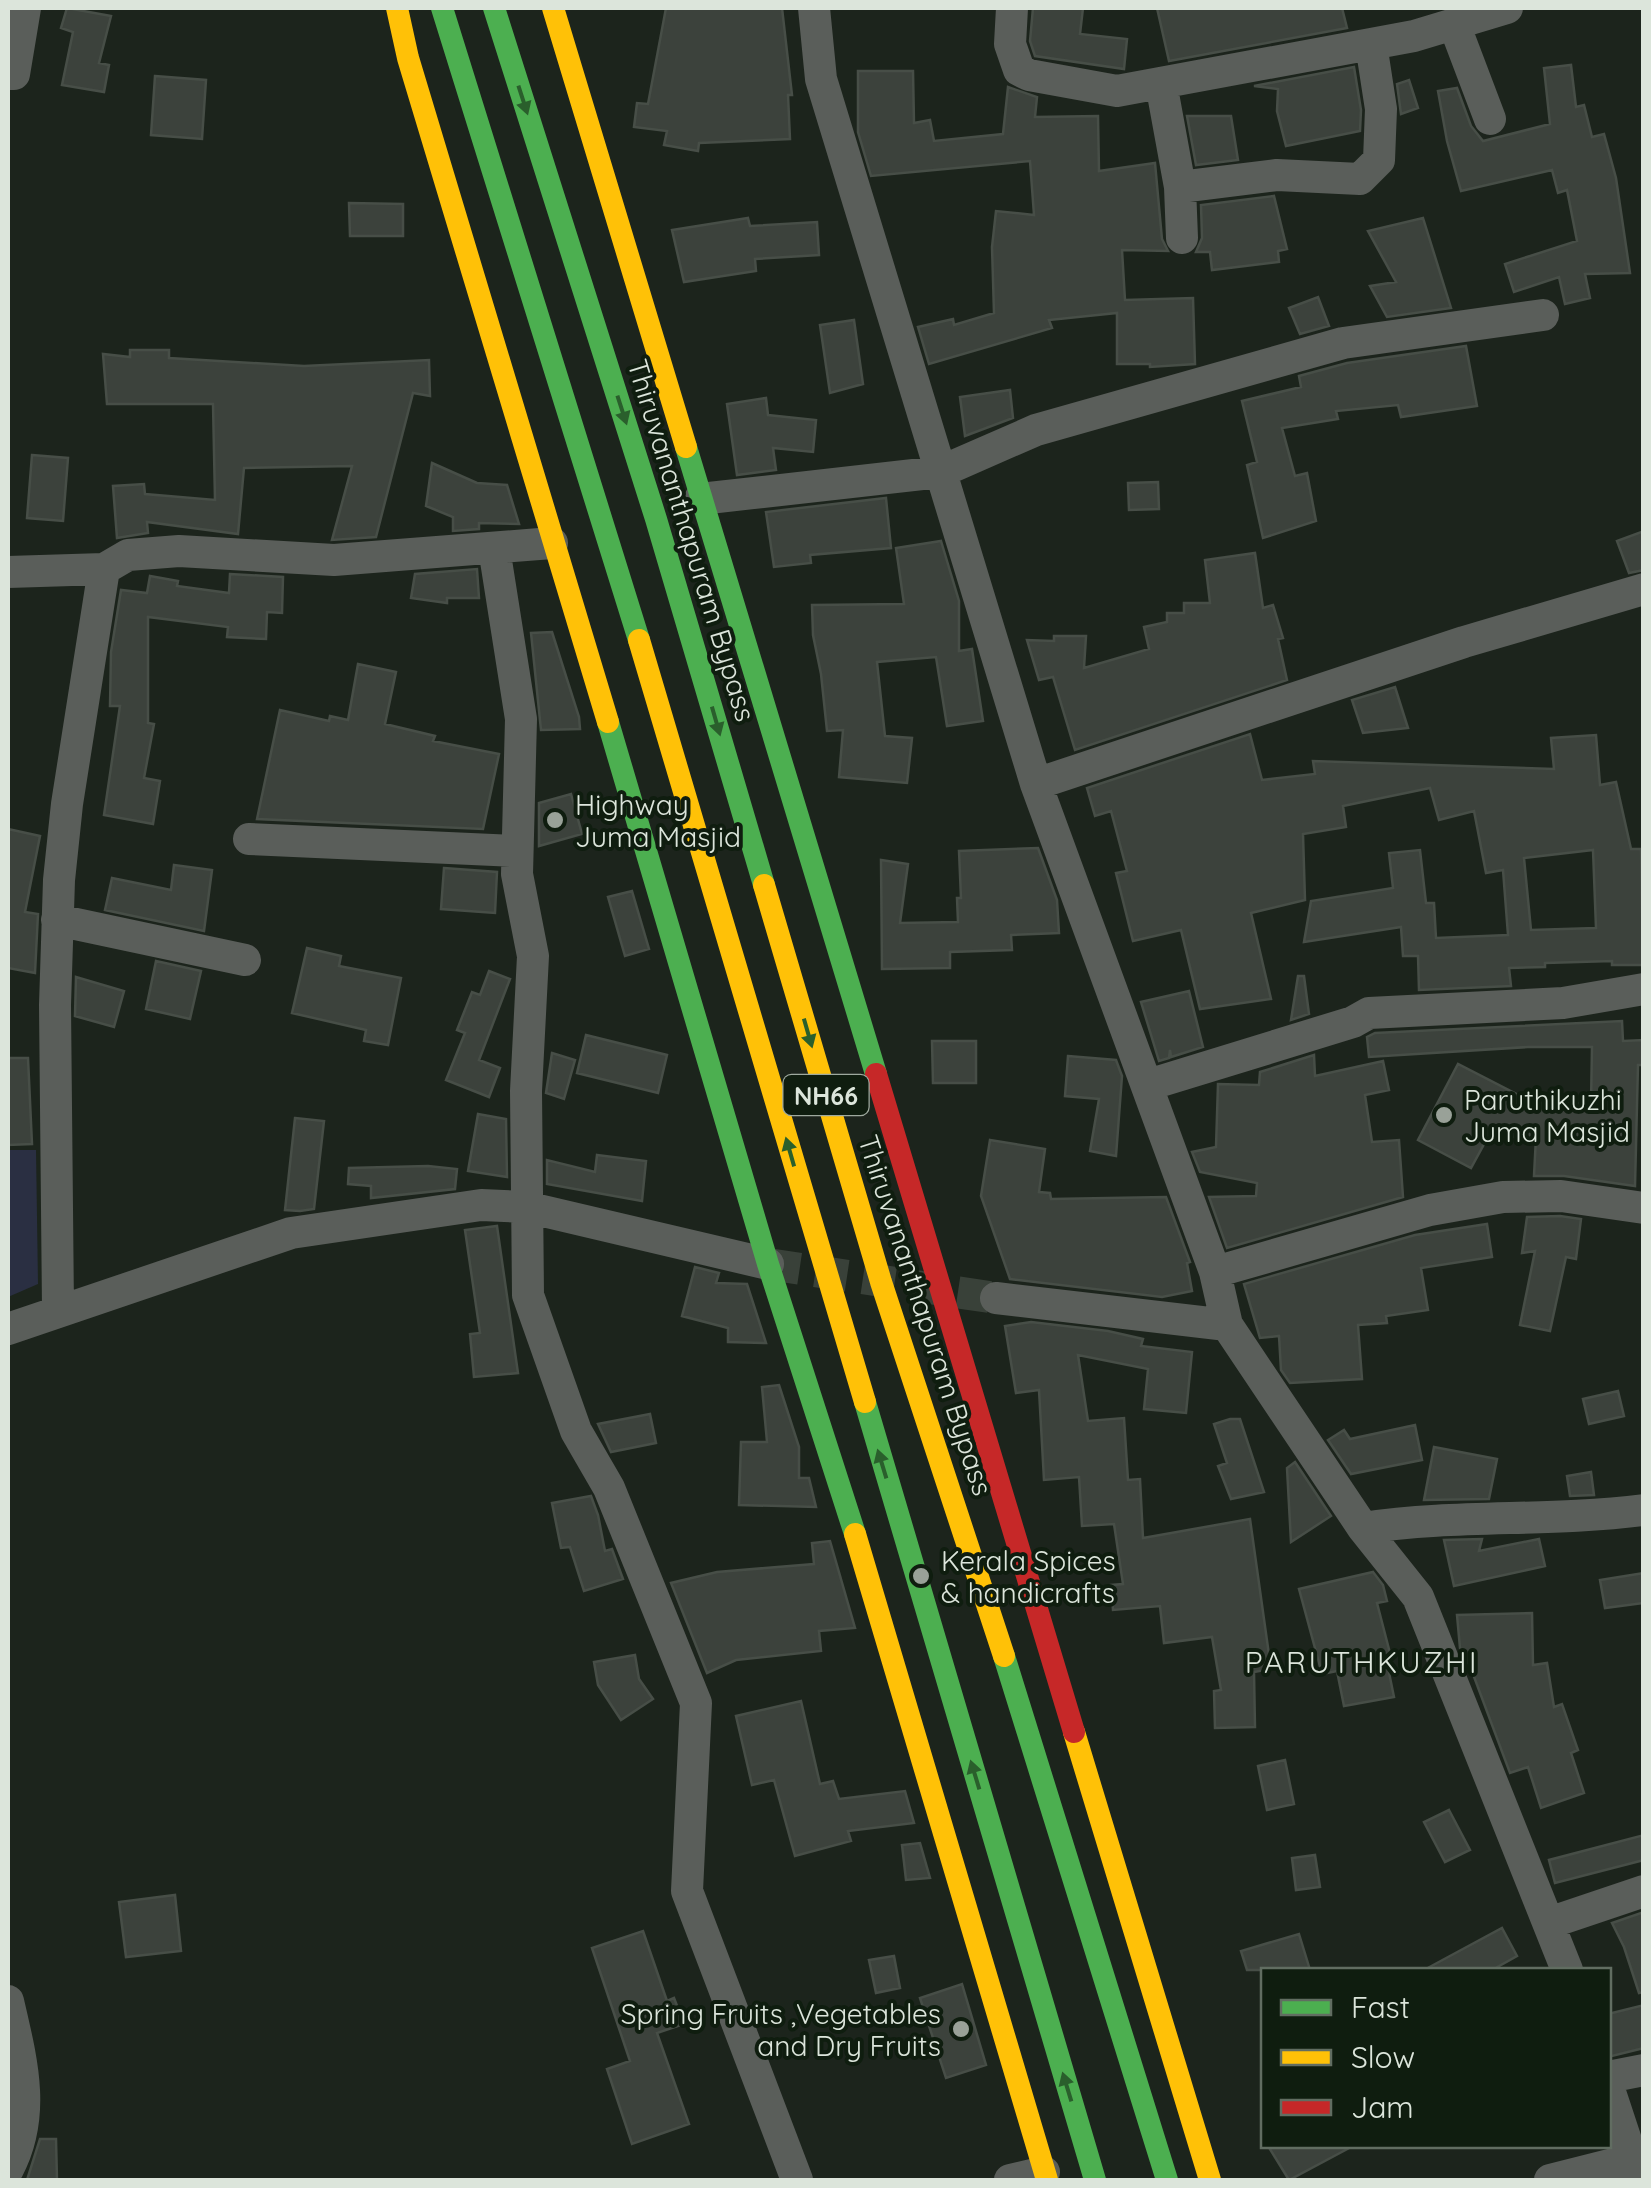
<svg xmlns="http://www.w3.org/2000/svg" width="1651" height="2188" viewBox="0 0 1651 2188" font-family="Quicksand,sans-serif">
<rect width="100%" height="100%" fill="#1c241c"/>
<!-- green -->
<path fill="#2a2f42" d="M8,1150H36L38,1284L8,1297Z"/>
<!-- building -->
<path fill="#3c423c" stroke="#474e47" stroke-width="2.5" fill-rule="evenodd" d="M67,8L111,16L99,63L109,65L104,92L62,85L73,32L61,28Z
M666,8H782L792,95H788L790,139L699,143L698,151L664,145L667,131L634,127L637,103L648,104Z
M1033,8H1083L1080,34L1127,39L1124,69L1035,56L1030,41Z
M1157,8H1342L1347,28L1169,61Z
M1571,65L1576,107L1584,105L1592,137L1604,134L1616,178L1630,273L1585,274L1590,298L1565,304L1559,277L1514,292L1505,264L1577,241L1567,190L1558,193L1552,170L1461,191L1447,141L1438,91L1457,88L1471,126L1483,141L1550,124L1544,68Z
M1354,67L1361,110L1360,131L1286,146L1277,111L1278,89L1254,86Z
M858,71H913L914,123L930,120L934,141L1003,134L1008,87L1037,97L1035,117L1098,116L1099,171L1155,163L1162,239L1168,251L1122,250L1125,300L1193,298L1195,364L1150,367V364H1117V313L1049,320L1052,328L929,364L918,327L953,319L954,325L994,313L992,247L996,211L1034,215L1030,161L871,176L858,132Z
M155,76L206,80L202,139L151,135Z
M1409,80L1418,108L1401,114L1397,84Z
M1187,116H1231L1238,160L1196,165Z
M1274,196L1287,249L1278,251L1279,262L1212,270L1210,252H1196L1202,238L1201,205Z
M349,203L403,204V236H350Z
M748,218L750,226L817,222L819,255L755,259L756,271L684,282L672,230Z
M1423,218L1451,308L1387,317L1370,286L1396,282L1368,231Z
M1318,297L1329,326L1300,334L1289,308Z
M854,320L863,384L830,393L820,325Z
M1466,346L1477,406L1401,417L1398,405L1336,411L1338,419L1282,428L1295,476L1307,473L1316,521L1263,538L1247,465L1257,462L1242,401L1301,387L1299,376L1347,363Z
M130,350H169V358L304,366L429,360L430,396L413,393L376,537L332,540L352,466L244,468L238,534L147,522L148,533L117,538L113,486L144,484L145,494L215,500L213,404H107L103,354L130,357Z
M1010,390L1013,418L965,436L960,397Z
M766,398L768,415L816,420L813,452L773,448L776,470L737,475L727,404Z
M32,455L68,458L63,521L27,518Z
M432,463L477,483L507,485L519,524L479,523V529L453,531V517L426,506Z
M1158,482L1159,509L1129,510L1128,483Z
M886,498L891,548L810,555L811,563L774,567L766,512Z
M1644,531V570L1629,573L1617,541Z
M941,541L959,601V651L972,649L983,721L947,726L936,657L877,662L885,736L912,738L907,783L839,777L843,730L827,731L821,674L813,635L812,605L904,604L896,548Z
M1255,553L1263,608L1273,605L1283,638L1278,639L1287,680L1075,750L1053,677L1039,680L1027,640L1054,641V636H1086L1084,668L1149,649L1144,627L1167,622V613H1184V603H1210L1205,560Z
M477,569L479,598H447V603L411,598L415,574Z
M230,574L283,577L282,613L267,612L266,639L227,637L228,627L148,617V723L154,724L144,778L160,781L153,824L104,815L120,706H110L111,652L121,590L147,593L150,576L178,581L177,586L229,593Z
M552,632L579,717L580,729L541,730L531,633Z
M358,664L396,672L385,724L435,736L433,741L499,754L483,829L257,819L280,710L329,721L330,716L348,720Z
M1395,687L1408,728L1363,733L1352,700Z
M1250,734L1262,780L1315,774L1313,761L1554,769L1551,738L1596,735L1600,785L1616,782L1631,849H1641L1643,965H1612V961L1545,963V967L1509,968L1511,986L1419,990L1418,956H1403L1401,927L1304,942L1311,901L1393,888L1389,853L1420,850L1426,903H1434L1436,938L1508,935L1503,870L1486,873L1474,811L1439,820L1430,788L1343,806L1346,827L1303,834L1305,900L1251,913L1271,999L1200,1009L1181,930L1133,941L1116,873L1127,871L1111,811L1095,816L1087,788ZM1593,850L1596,928L1531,930L1524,858Z
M571,794L582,834L539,846V803Z
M8,829L40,836L25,912L38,914L35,973L8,968Z
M1038,848L1057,900L1059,933L1011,935L1012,950L950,952V968L882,969L881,860L908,864L900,923L958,922L957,898H961L959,851Z
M174,865L212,870L204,931L105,910L112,878L171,890Z
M444,868L497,872L495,913L441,909Z
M632,891L649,949L625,956L608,897Z
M307,948L341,956L339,966L401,978L388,1045L364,1041L366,1030L292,1013Z
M156,961L201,971L190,1019L146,1009Z
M489,971L510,979L479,1060L500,1068L489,1097L446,1080L465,1033L457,1030L472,992L480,995Z
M1298,976H1304L1309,1014L1291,1020Z
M76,977L124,991L114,1027L75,1016Z
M1189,991L1203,1047L1171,1057L1170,1050L1169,1058L1159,1061L1141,1002Z
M1622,1021L1623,1041L1644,1040V1065H1638L1635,1186L1564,1176H1534L1536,1137H1488L1471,1168L1418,1140L1458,1064L1534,1103H1591L1592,1047H1528L1369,1057L1367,1037L1375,1033Z
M586,1035L667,1055L658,1093L577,1073Z
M932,1041H976V1083H933Z
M552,1053L575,1060L564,1099L546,1093Z
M1314,1055L1315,1076L1383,1061L1389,1090L1365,1095L1372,1142L1399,1140L1403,1197L1227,1248L1209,1197L1256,1196L1257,1183L1200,1172L1192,1152L1216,1147L1218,1084L1259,1085L1260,1072Z
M1068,1056L1116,1060L1122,1076L1116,1156L1090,1151L1099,1099L1065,1096Z
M8,1058H28L32,1144L8,1145Z
M478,1114L506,1119L507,1177L468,1171Z
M295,1118L324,1121L314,1209L300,1211L285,1210Z
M990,1140L1045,1149L1039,1192L1050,1193L1051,1199L1166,1197L1190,1262L1187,1263L1192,1291L1162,1297L1010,1279L981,1196Z
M597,1155L646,1161L642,1201L547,1184V1160L595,1172Z
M428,1166L457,1169L455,1189L371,1198V1186L348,1184L349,1168Z
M1560,1216L1581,1219L1576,1259L1566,1257L1550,1331L1520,1325L1535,1251L1522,1253L1527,1217Z
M1487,1224L1492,1257L1421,1268L1428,1310L1386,1316L1387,1323L1358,1325L1362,1379L1290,1383L1281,1370L1279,1336L1260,1338L1244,1284L1415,1235Z
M497,1226L518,1373L474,1377L470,1334L480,1333L465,1230Z
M695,1267L719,1273L716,1283L747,1284L766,1343L728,1342V1328L682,1316Z
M1031,1322L1108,1331L1143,1339L1141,1346L1192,1352L1186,1413L1144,1409L1148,1369L1078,1355L1088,1421L1124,1418L1128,1480L1140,1479L1143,1538L1250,1519L1271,1669L1254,1672L1255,1727L1215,1728L1214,1691L1221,1690L1212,1637L1164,1643L1160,1606L1113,1610L1111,1585L1123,1584L1114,1524L1082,1526L1079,1477L1044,1480L1039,1390L1016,1393L1005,1326Z
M779,1385L799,1447V1478H809L816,1507L739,1505L741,1442H767L762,1387Z
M1618,1391L1624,1416L1589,1424L1583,1399Z
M650,1414L656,1443L611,1452L598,1424Z
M1230,1419H1240L1264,1492L1231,1499L1218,1466L1227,1463L1214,1424Z
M1415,1425L1422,1460L1351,1474L1328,1440L1344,1430L1350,1439Z
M1434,1447L1497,1459L1489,1499L1424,1500Z
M1295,1462L1331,1516L1291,1542L1287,1468Z
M1591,1472L1594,1495L1570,1496L1567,1476Z
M591,1496L598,1515L605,1551L612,1549L623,1579L584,1591L570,1547L561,1548L552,1503Z
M1482,1539L1479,1551L1539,1539L1545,1566L1454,1586L1444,1540Z
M830,1541L855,1628L819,1631L821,1651L736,1660L707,1673L671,1583L717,1572L814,1564L812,1543Z
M1373,1572L1383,1585L1387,1601L1377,1603L1391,1657L1386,1658L1394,1697L1344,1706L1337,1671L1322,1674L1299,1589Z
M1644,1573V1603L1605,1608L1600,1580Z
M1532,1613L1533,1665L1547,1663L1554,1707L1562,1704L1578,1750L1571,1753L1584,1793L1541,1808L1528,1767L1510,1773L1470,1666L1460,1648L1457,1615Z
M635,1655L639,1679L653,1699L621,1720L598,1685L594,1662Z
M801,1701L820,1784L833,1781L839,1799L905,1791L914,1823L848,1831L851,1841L795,1856L774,1780L752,1785L736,1716Z
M1285,1760L1294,1804L1267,1810L1258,1766Z
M1449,1810L1470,1850L1445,1862L1424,1822Z
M1644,1835V1860L1555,1883L1549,1860Z
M920,1843L930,1878L906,1880L902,1845Z
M1315,1855L1320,1887L1296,1890L1292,1858Z
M175,1895L181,1951L126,1957L119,1902Z
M1644,1912V1992L1639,1993L1624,1947L1612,1923Z
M1502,1928L1517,1956L1492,1970H1424Z
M643,1931L667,2001L674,1998L684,2024L657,2033L689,2124L632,2144L607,2069L630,2061L592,1948Z
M1299,1934L1310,1970H1247L1241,1951Z
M894,1956L900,1988L876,1993L869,1960Z
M962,1984L986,2065L946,2078L920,1998Z
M1644,2005V2048L1608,2057V2014Z
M40,2139H56L57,2180H27Z
M1268,2146H1353L1289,2180Z"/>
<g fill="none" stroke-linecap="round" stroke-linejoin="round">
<!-- street-tunnel -->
<path stroke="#394139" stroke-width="32" stroke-dasharray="32 16" stroke-linecap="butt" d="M768,1264L996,1298"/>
<!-- street -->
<path stroke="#5a5e5a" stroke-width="32" d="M814,8L821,79L1036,784L1215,1272L1227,1325L1363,1528L1418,1597L1567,1970
M1012,8L1010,44L1019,70L1029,75L1117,91L1414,36L1507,8
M1454,24L1490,119
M8,74H14L25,8
M1161,83L1180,187L1182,238
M1180,187L1277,175L1360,179L1379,160L1381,109L1371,44
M700,499L940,472L1036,430L1343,343L1543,315
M494,548L521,719L517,874L533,956L526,1091L528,1295L576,1431L609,1488L696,1703L687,1891L797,2180
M8,572L104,569
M1036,784L1464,642L1644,589
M249,839L517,851
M57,920L245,960
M1148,1085L1353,1022L1369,1013L1563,1003L1644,989
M1215,1272L1430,1210L1503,1197L1561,1196L1644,1208
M996,1298L1227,1325
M58,1310L55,1005L59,880L67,804L104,569L128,555L179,551L334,560L552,543
M8,1329L291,1233L481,1205L526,1207L768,1264
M1363,1528C1456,1514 1550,1522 1644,1510
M1549,1923L1644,1891
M8,2001C21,2058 37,2114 8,2169
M1608,2077L1644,2070
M1608,2086L1639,2180
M1010,2180L1044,2172
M1550,2180L1633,2159"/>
<!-- fast -->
<path stroke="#4caf50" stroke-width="22" d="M442,8L639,640
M494,8L656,519L764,885
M686,447L876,1074
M608,722L768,1264L855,1534
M865,1402L1095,2180
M1004,1656L1167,2180"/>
<!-- slow -->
<path stroke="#ffc107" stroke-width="22" d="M397,8L408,58L608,722
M553,8L686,447
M639,640L865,1402
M764,885L881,1282L1004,1656
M855,1534L1047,2180
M1074,1732L1210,2180"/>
<!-- jam -->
<path stroke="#c62828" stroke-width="22" d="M876,1074L1074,1732"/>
</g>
<!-- one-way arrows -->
<defs><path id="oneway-solid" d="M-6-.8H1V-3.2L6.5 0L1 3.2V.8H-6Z" transform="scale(2.5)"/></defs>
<g fill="#2a5f2c">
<use href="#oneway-solid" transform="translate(523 100) rotate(72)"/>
<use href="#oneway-solid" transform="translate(622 410) rotate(72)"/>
<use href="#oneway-solid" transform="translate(716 721) rotate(74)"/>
<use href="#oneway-solid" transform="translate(808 1033) rotate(74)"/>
<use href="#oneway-solid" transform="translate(790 1152) rotate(-106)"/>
<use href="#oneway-solid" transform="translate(882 1464) rotate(-107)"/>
<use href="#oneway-solid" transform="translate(975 1775) rotate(-107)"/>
<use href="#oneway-solid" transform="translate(1067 2087) rotate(-107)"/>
</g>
<!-- markers -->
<g fill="#99a198" stroke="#0f1d0f" stroke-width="4">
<circle cx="555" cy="820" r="10"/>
<circle cx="1444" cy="1115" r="10"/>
<circle cx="921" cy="1576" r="10"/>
<circle cx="961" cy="2029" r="10"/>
</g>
<g text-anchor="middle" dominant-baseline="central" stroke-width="8" stroke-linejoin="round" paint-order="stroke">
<!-- shield labels -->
<rect fill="#0f1d0f" stroke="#9ea99e" stroke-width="2.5" x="783.5" y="1075" width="85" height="40" rx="8"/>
<g font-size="25" font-weight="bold" fill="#dce5db">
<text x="826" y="1095">NH66</text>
</g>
<!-- street labels -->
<g font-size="28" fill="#dce5db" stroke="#0f1d0f">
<text transform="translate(692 540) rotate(73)">Thiruvananthapuram Bypass</text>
<text transform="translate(926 1315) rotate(72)">Thiruvananthapuram Bypass</text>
</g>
<!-- poi labels -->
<g font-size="28" fill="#dce5db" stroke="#0f1d0f" text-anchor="start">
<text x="575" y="804">Highway<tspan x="575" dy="32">Juma Masjid</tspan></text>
<text x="1464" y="1099">Paruthikuzhi<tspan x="1464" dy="32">Juma Masjid</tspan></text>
<text x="941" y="1560">Kerala Spices<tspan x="941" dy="32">&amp; handicrafts</tspan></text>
<text x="941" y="2013" text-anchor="end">Spring Fruits ,Vegetables<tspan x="941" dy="32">and Dry Fruits</tspan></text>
</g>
<!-- neighbourhood labels -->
<g font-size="30" letter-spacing="2.5" fill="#dce5db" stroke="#0f1d0f">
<text x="1362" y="1662">PARUTHKUZHI</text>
</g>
</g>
<!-- border -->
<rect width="1651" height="2188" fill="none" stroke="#dce5db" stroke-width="20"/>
<!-- legend -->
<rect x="1261" y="1968" width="350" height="180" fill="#0f1d0f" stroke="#616d61" stroke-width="2.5"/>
<rect x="1281" y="2000" width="50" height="15" fill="#4caf50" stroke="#616d61" stroke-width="2.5"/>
<text x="1351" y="2018" font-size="30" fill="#dce5db">Fast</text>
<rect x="1281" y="2050" width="50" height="15" fill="#ffc107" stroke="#616d61" stroke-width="2.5"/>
<text x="1351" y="2068" font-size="30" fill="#dce5db">Slow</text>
<rect x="1281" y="2100" width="50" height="15" fill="#c62828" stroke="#616d61" stroke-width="2.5"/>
<text x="1351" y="2118" font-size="30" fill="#dce5db">Jam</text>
</svg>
